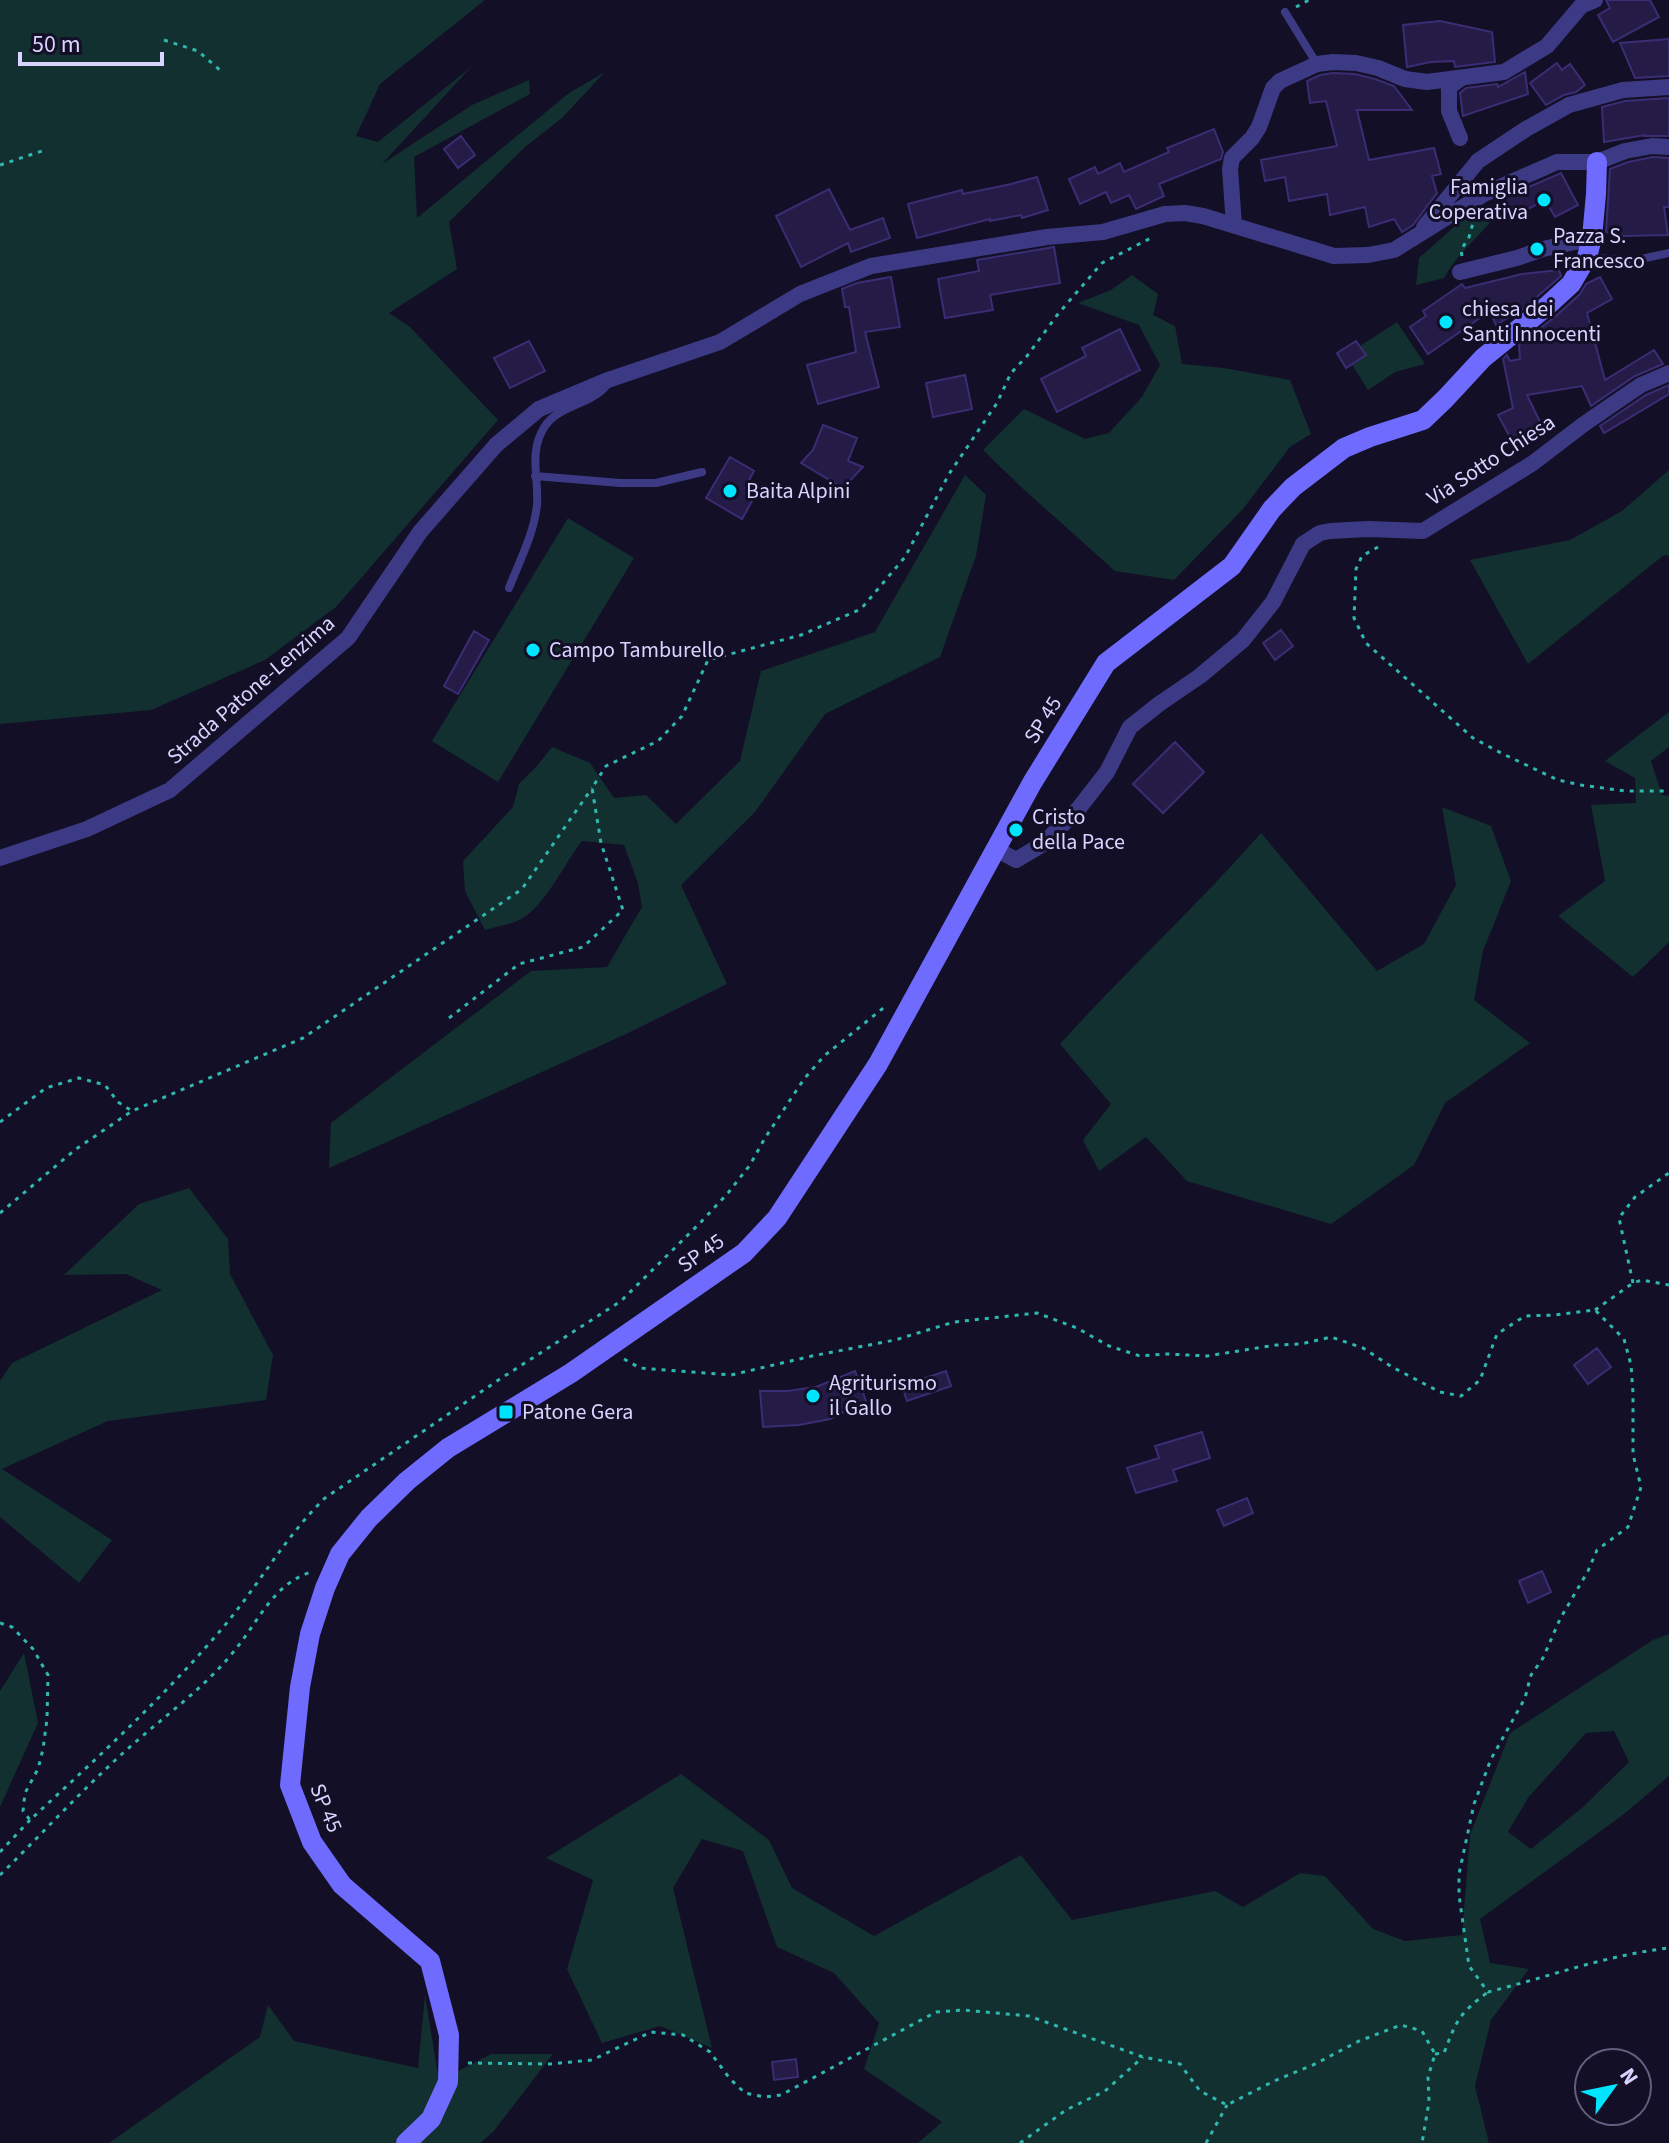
<svg xmlns="http://www.w3.org/2000/svg" width="1669" height="2143" viewBox="0 0 1669 2143" font-family="'Source Sans 3',sans-serif">
<rect width="100%" height="100%" fill="#130f26"/>
<!-- green -->
<path fill="#12302f" fill-rule="evenodd" d="M0,0H485L380,84L356,136L378,142L471,67L382,164L472,105L529,80L530,94L414,157L417,218L569,93L605,72L562,118L525,147L449,222L457,269L389,313L410,327L498,420L336,607L265,660L151,710L0,724Z
M1481,209L1493,219C1476,239 1456,256 1444,278L1416,285L1419,258L1465,217Z
M1132,275L1158,294L1153,315L1175,326L1182,364L1224,368L1290,380L1311,434L1290,447L1243,509L1174,580L1115,571L1020,486L983,450L1024,409L1085,439L1109,433L1142,397L1160,365L1139,325L1078,303L1111,290Z
M1397,322L1425,364L1395,372L1368,390L1346,355Z
M1669,470V556L1664,555L1528,664L1470,560L1570,540L1622,511Z
M965,475L986,495L976,556L940,657L825,714L755,812L681,885L727,984L624,1035L329,1168L331,1123L531,971L607,967L642,907L638,883L624,845L582,841C564,864 549,899 526,916C516,924 497,926 485,930L465,891L463,861L513,807L519,784L537,766L552,747L590,763L614,798L646,795L676,824L740,761L761,671L875,632Z
M568,518L634,558L498,782L432,741Z
M1669,712V747L1651,761L1662,795L1669,796V942L1633,977L1558,916L1605,881L1591,805L1636,803L1635,778L1605,761Z
M1442,807L1491,826L1511,881L1483,951L1474,1000L1530,1043L1445,1103L1414,1165L1331,1224L1187,1181L1146,1137L1099,1171L1083,1140L1111,1104L1060,1044C1125,972 1197,906 1261,833L1377,971L1424,944L1456,885Z
M189,1188L228,1239L230,1274L273,1355L266,1400L108,1421L2,1469L112,1540L79,1583L0,1517V1381L12,1363L162,1290L126,1274L64,1275L139,1204Z
M1669,1634V1776L1624,1814L1480,1919L1490,1963L1529,1969L1491,2020L1475,2086L1489,2143H918L942,2122L864,2069L879,2023L834,1973L777,1947L743,1851L702,1839L673,1888L712,2048L660,2026L602,2043L567,1969L593,1880L546,1858L681,1774L769,1840L792,1888L874,1936L1021,1855L1072,1920L1215,1891L1243,1907L1300,1873L1325,1876L1373,1929L1405,1941L1462,1935L1470,1835L1510,1733L1653,1640ZM1614,1731L1629,1762L1583,1807L1531,1849L1508,1832L1528,1798L1586,1733Z
M24,1653L38,1723L0,1807V1691Z
M425,1995L439,2081L491,2054H553L493,2132L480,2143H109L260,2037L268,2005L294,2041L418,2068Z"/>
<!-- building -->
<path fill="#241b47" stroke="#3b2d73" stroke-width="2" d="M1606,0H1650L1659,17L1613,42L1598,15L1610,8Z
M1440,21L1492,32L1495,62L1455,67L1454,61L1431,62L1407,67L1403,25Z
M1669,39V76L1635,78L1620,43Z
M1557,63L1562,70L1570,64L1585,85L1576,92L1564,95L1546,105L1530,83Z
M1525,72L1528,94L1463,116L1460,93L1466,88L1497,84L1498,87Z
M1333,73L1355,74L1375,79L1394,86L1412,110H1357L1369,160L1434,148L1441,174L1432,176L1437,193L1413,225L1402,232L1394,219L1369,227L1365,207L1330,215L1327,194L1289,201L1285,177L1265,181L1261,160L1337,146L1326,101L1310,103L1307,81L1320,75Z
M1669,98V136H1643L1645,135L1604,142L1602,107L1625,101Z
M1214,129L1223,152L1221,159L1159,184L1164,196L1136,209L1129,195L1111,203L1106,192L1080,204L1069,179L1095,167L1098,174L1120,163L1124,172L1169,152L1167,148Z
M461,136L475,155L458,168L444,149Z
M1653,157L1669,158V207H1664L1668,235L1623,236L1606,232L1610,169L1628,162Z
M1561,173L1578,205L1555,217L1545,200L1509,219L1499,200Z
M1037,177L1048,210L1022,218L1021,215L990,221V219L917,238L908,204L962,190L963,194L1011,184Z
M829,189L850,230L883,218L890,238L851,252L848,243L801,267L776,216Z
M1054,247L1060,283L990,295L993,310L945,318L938,279L979,271L977,260Z
M1559,270L1561,276L1517,314V312L1496,325L1490,311L1428,354L1410,327L1426,316L1423,311L1462,284L1465,288L1522,274Z
M891,277L900,327L865,332L879,387L818,404L807,365L856,352L849,307H845L842,289L857,283Z
M1600,277L1612,299L1587,313L1605,380L1654,350L1663,364L1635,376L1591,406L1582,386L1527,395L1542,426L1512,441L1498,415L1513,408L1503,359L1507,355L1510,361L1520,359L1519,345L1556,316L1580,294L1586,284Z
M1120,329L1140,370L1057,412L1041,379L1086,356L1082,348Z
M529,341L545,371L510,388L494,358Z
M1356,341L1366,355L1346,368L1337,353Z
M965,375L972,409L933,417L926,383Z
M1669,385V394L1604,433L1600,426L1646,395Z
M823,425L857,438L848,461L863,467L843,488L801,463L813,450Z
M730,457L754,471L745,488L756,494L742,519L706,498Z
M1281,630L1293,646L1275,660L1263,643Z
M474,631L489,640L458,694L444,686Z
M1175,742L1204,772L1163,813L1133,784Z
M1597,1348L1611,1367L1588,1384L1574,1365Z
M855,1371L866,1401L830,1419L799,1425L763,1427L760,1391H787L816,1387Z
M946,1371L951,1386L907,1401L902,1386Z
M1202,1432L1210,1458L1173,1470L1177,1481L1136,1493L1127,1468L1159,1458L1155,1446Z
M1247,1498L1253,1513L1224,1526L1217,1510Z
M1542,1571L1551,1592L1528,1603L1519,1581Z
M796,2059L798,2077L774,2080L772,2062Z"/>
<g fill="none" stroke-linecap="round" stroke-linejoin="round">
<!-- path -->
<path stroke="#2fb8b0" stroke-width="3" stroke-dasharray="4 6" stroke-linecap="butt" d="M1296,7L1309,0
M164,40L198,51L221,71
M0,165L42,151
M1462,256L1461,250L1469,237L1473,223
M1378,547L1362,556L1356,569L1354,618L1366,643L1473,738L1503,754L1558,780L1581,785L1625,791H1669
M449,1018L519,964L583,947L623,910L601,843L592,788L606,766L658,741L682,716L708,660L801,635L861,609L905,557L949,474L997,403L1011,373L1027,356L1058,314L1102,263L1151,238
M0,1122L46,1088L79,1078L105,1085L118,1102L132,1111
M0,1213L76,1149L132,1111L303,1038L522,889L592,788
M1633,1283L1619,1218L1635,1197L1669,1173
M1595,1310L1633,1283L1642,1280L1669,1285
M624,1359L640,1368L731,1375L812,1356L895,1340L954,1322L1037,1313L1077,1328L1109,1346L1140,1356L1167,1354L1207,1356L1276,1345L1301,1344L1331,1337L1363,1348L1392,1367L1440,1392L1461,1396L1480,1380L1497,1334L1525,1316L1555,1315L1595,1310L1624,1339L1631,1365L1633,1393V1454L1641,1487L1628,1527L1597,1550L1588,1571L1560,1619L1543,1658L1531,1675L1525,1698L1491,1759L1474,1804L1459,1874V1895L1469,1966L1488,1992C1548,1977 1607,1955 1669,1948
M0,1623L12,1627L33,1649L48,1675L47,1719L43,1749L38,1769L25,1793L23,1811L30,1820C95,1760 162,1699 220,1631C257,1588 284,1538 325,1498L500,1379L621,1301L701,1222L728,1193L750,1165L765,1138L804,1079L824,1056L887,1005
M0,1852L30,1820
M0,1875C41,1835 80,1792 122,1754C160,1719 203,1690 235,1650C258,1622 273,1584 311,1572
M1435,2054L1444,2053C1457,2019 1459,2014 1488,1992
M468,2063L550,2064L592,2060L651,2032L683,2035L710,2052L730,2079L745,2093L765,2097L781,2095L936,2012L963,2010L1029,2016L1143,2057L1180,2064L1200,2091L1227,2105L1274,2081L1315,2064L1359,2041L1401,2025L1422,2031L1435,2054L1428,2077L1429,2102L1422,2143
M1020,2143L1066,2110L1105,2091L1143,2057
M1206,2143L1227,2105"/>
<!-- lane -->
<path stroke="#3d3a85" stroke-width="8" d="M1285,12L1317,64
M1587,257L1632,261L1669,253
M535,476L620,483H656L702,472
M509,588C519,562 534,534 537,505C539,477 528,452 545,426C559,405 591,405 607,385"/>
<!-- street -->
<path stroke="#3d3a85" stroke-width="16" d="M1460,79L1449,87V111L1460,138
M1234,225L1230,169L1232,158L1252,138L1259,127L1273,88L1280,81L1317,64L1333,62L1356,63L1378,68L1405,79L1427,82L1504,72L1547,46L1581,6L1595,0
M1424,227L1478,161L1526,129L1569,105L1623,90L1669,87
M1460,272L1517,258L1543,249L1592,238
M996,849L1016,860L1043,844L1079,808L1107,772L1130,727L1159,704L1200,676L1243,640L1273,602L1303,544L1320,533L1330,531L1368,529L1423,531L1533,463L1584,424L1641,385L1669,373
M0,858L87,829L170,790L348,638L420,532L496,445L539,409L608,380L720,342L800,294L871,266L1047,237L1103,232L1165,214L1185,213L1203,216L1334,256L1368,255L1394,250L1484,194L1557,162H1597L1625,151L1652,146L1669,147"/>
<!-- secondary -->
<path stroke="#6f6bff" stroke-width="20" d="M406,2143L431,2119L448,2082L449,2035L430,1961L342,1885L312,1842L290,1785L300,1687L310,1634L325,1588L340,1554L369,1518L407,1481L448,1448L571,1373L744,1253L777,1218L878,1064L1032,783L1106,663L1232,566L1272,509L1293,487L1344,448L1370,437L1423,420L1445,399L1483,358L1547,306L1571,284L1587,257L1592,238L1596,194L1597,162"/>
</g>
<!-- markers -->
<g fill="#00e5ff" stroke="#130f26" stroke-width="3">
<circle cx="1544" cy="200" r="8"/>
<circle cx="1537" cy="249" r="8"/>
<circle cx="1446" cy="322" r="8"/>
<circle cx="730" cy="491" r="8"/>
<circle cx="533" cy="650" r="8"/>
<circle cx="1016" cy="830" r="8"/>
<circle cx="813" cy="1396" r="8"/>
<rect x="498" y="1404" width="16" height="16" rx="4"/>
</g>
<g text-anchor="middle" dominant-baseline="central" stroke-width="6" stroke-linejoin="round" paint-order="stroke">
<!-- poi labels -->
<g font-size="22" fill="#d9d4ff" stroke="#130f26" text-anchor="start">
<text x="1528" y="187" text-anchor="end">Famiglia<tspan x="1528" dy="25">Coperativa</tspan></text>
<text x="1553" y="236">Pazza S.<tspan x="1553" dy="25">Francesco</tspan></text>
<text x="1462" y="309">chiesa dei<tspan x="1462" dy="25">Santi Innocenti</tspan></text>
<text x="746" y="491">Baita Alpini</text>
<text x="549" y="650">Campo Tamburello</text>
<text x="1032" y="817">Cristo<tspan x="1032" dy="25">della Pace</tspan></text>
<text x="829" y="1383">Agriturismo<tspan x="829" dy="25">il Gallo</tspan></text>
<text x="522" y="1412">Patone Gera</text>
</g>
<!-- street labels -->
<g font-size="22" fill="#d9d4ff" stroke="#130f26">
<text transform="translate(1491 460) rotate(-33)">Via Sotto Chiesa</text>
<text transform="translate(251 690) rotate(-41)">Strada Patone-Lenzima</text>
<text transform="translate(1043 720) rotate(-58)">SP 45</text>
<text transform="translate(701 1253) rotate(-35)">SP 45</text>
<text transform="translate(326 1808) rotate(67)">SP 45</text>
</g>
</g>
<!-- north arrow -->
<g transform="translate(1613 2087) rotate(57)"><circle r="38" fill="#130f26" stroke="#625e7d" stroke-width="2"/>
<path d="M0-6L14 30L0 20L-14 30Z" fill="#00e5ff"/>
<text y="-12" font-size="22" font-weight="bold" text-anchor="middle" fill="#d9d4ff">N</text>
</g>
<!-- scale -->
<path d="M20 52v12h142v-12" fill="none" stroke="#d9d4ff" stroke-width="4"/>
<text x="32" y="52" font-size="24" fill="#d9d4ff" stroke="#130f26" stroke-width="6" paint-order="stroke">50 m</text>
</svg>
